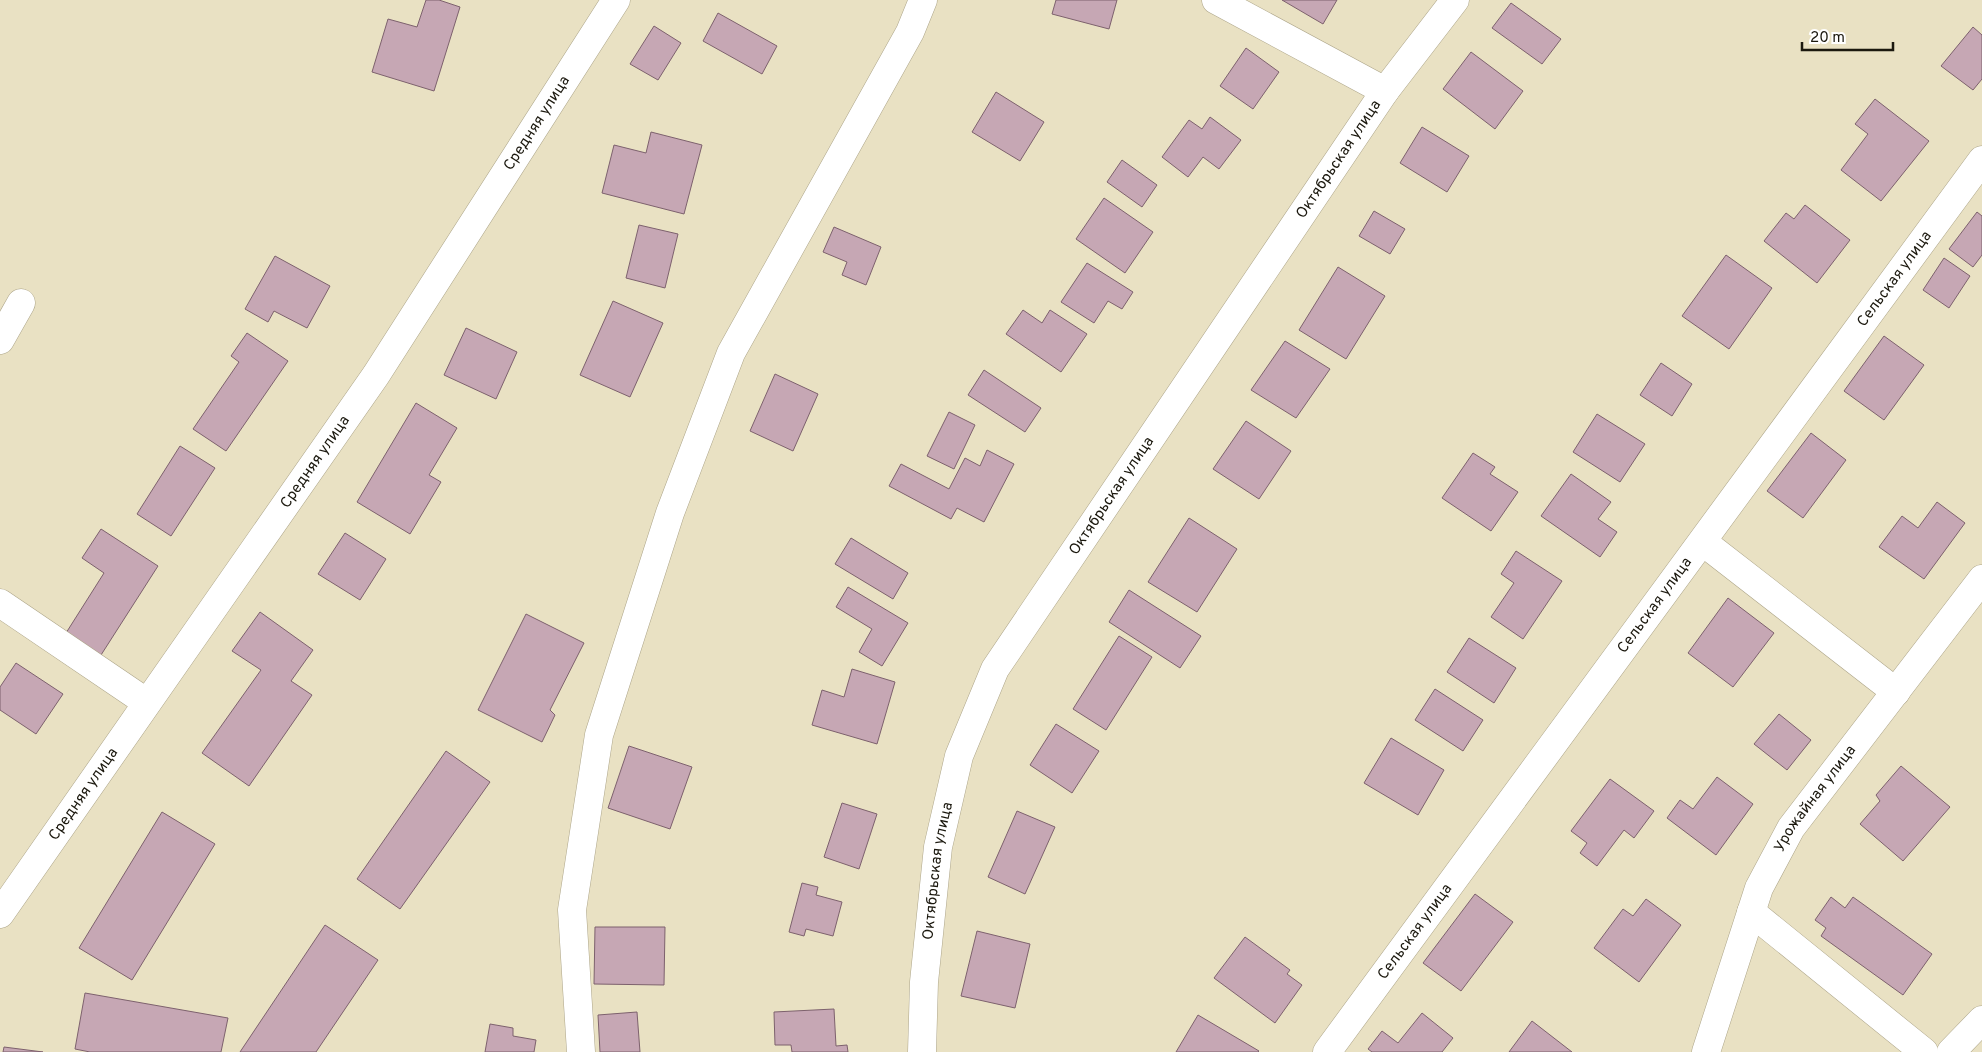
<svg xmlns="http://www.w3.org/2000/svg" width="1982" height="1052" viewBox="0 0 1982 1052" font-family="Overpass,sans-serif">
<rect width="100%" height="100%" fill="#e9e1c3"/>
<!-- building -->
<path fill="#c6a7b4" stroke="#7d616d" d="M426,0H439L460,7L434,91L372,72L388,19L417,27Z
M1056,0H1117L1109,29L1052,14Z
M1282,0H1337L1323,24Z
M1511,3L1561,39L1542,64L1492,28Z
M718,13L777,46L762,74L703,41Z
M654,26L681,43L658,80L630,64Z
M1973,27L1982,35V79L1973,90L1941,66Z
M1246,48L1279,72L1253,109L1220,86Z
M1471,52L1523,91L1495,129L1443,89Z
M996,92L1044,122L1020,161L972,132Z
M1875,99L1929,141L1881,201L1841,170L1868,134L1855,124Z
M1210,117L1241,140L1219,169L1203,157L1188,177L1162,157L1189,120L1202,129Z
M1422,127L1469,156L1447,192L1400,163Z
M651,132L702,145L684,214L602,193L614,145L646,153Z
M1122,160L1157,185L1142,207L1107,182Z
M1104,198L1153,232L1125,273L1076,239Z
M1805,205L1850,240L1817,283L1764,241L1786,213L1794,219Z
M1374,211L1405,229L1390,254L1359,236Z
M1977,212L1982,216V255L1973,267L1949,249Z
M639,225L678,234L665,288L626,278Z
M834,227L881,247L866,285L842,275L847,262L823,252Z
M1726,255L1772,288L1729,349L1682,316Z
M275,256L330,286L307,328L274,311L268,322L245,309Z
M1944,258L1970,276L1949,308L1923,290Z
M1087,263L1133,292L1122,309L1108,301L1094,323L1061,302Z
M1338,267L1385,296L1346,359L1299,330Z
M613,301L663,323L630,397L580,375Z
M1023,310L1042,323L1050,310L1087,334L1061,372L1006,334Z
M466,328L517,352L496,399L444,375Z
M247,333L288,361L226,451L193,429L239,362L231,356Z
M1884,336L1924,365L1884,420L1844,391Z
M1285,341L1330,369L1296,418L1251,390Z
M1661,363L1692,384L1672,416L1640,395Z
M984,370L1041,408L1025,432L968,395Z
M775,374L818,394L793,451L750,431Z
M416,403L457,428L429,475L441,482L410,534L357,502Z
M949,412L975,425L954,469L927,456Z
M1597,414L1645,444L1620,482L1573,452Z
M1246,421L1291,451L1259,499L1213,469Z
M1811,433L1846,460L1803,518L1767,491Z
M180,446L215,468L171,536L137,514Z
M987,450L1014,464L984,522L957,508L951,519L889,486L901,464L949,489L965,458L980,466Z
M1473,453L1495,467L1490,474L1518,492L1491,531L1442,498Z
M1571,474L1611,502L1598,519L1617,532L1600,557L1541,516Z
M1937,502L1965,523L1924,579L1879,547L1902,516L1918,528Z
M1189,518L1237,549L1197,612L1148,582Z
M101,529L158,566L101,655L66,633L104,573L82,558Z
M345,533L386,559L360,600L318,574Z
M851,538L908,573L893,599L835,564Z
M1516,551L1562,581L1523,639L1491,617L1514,583L1501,574Z
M848,587L908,623L882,666L859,652L872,629L836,607Z
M1129,590L1201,636L1180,668L1109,622Z
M1728,598L1774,633L1733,687L1688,653Z
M260,612L313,650L291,681L312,695L249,786L202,753L261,670L232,651Z
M526,614L584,643L550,710L555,715L542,742L478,710Z
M1119,636L1152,657L1106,730L1073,709Z
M1469,638L1516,668L1494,703L1447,672Z
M16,663L63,694L36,734L0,710V687Z
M852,669L895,682L877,744L812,725L822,690L844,697Z
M1435,689L1483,720L1463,751L1415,720Z
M1779,714L1811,740L1787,770L1754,744Z
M1056,724L1099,751L1072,793L1030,765Z
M1391,738L1444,770L1418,815L1364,783Z
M629,746L692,767L670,829L608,808Z
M446,751L490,782L400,909L357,879Z
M1901,766L1950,807L1903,861L1860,824L1880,801L1876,795Z
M1717,777L1753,804L1716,855L1667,818L1680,800L1693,809Z
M1610,779L1654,811L1634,838L1624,830L1597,866L1580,853L1587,843L1571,831Z
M842,803L877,814L859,869L824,857Z
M1017,811L1055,827L1025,894L988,877Z
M162,812L215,844L132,980L79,948Z
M802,883L818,887L816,895L842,902L833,936L806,929L804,936L789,932Z
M1475,894L1513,922L1461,991L1423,963Z
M1831,897L1845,908L1853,897L1932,954L1903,995L1821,936L1826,928L1815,920Z
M1646,899L1681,925L1639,982L1594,948L1623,909L1633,916Z
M325,925L378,960L316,1052H240Z
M595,927H665L664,985L594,984Z
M977,931L1030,944L1015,1008L961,996Z
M1245,937L1290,970L1287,974L1302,985L1275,1023L1214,978Z
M85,993L228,1018L221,1052H90L75,1049Z
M834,1009L836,1046L847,1045L848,1052H792L791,1045H775L774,1012Z
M637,1012L640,1052H600L598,1015Z
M1422,1013L1453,1038L1442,1052H1372L1368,1049L1382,1031L1398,1043Z
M1198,1015L1259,1051L1258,1052H1176Z
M1532,1021L1572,1052H1509Z
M490,1024L513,1028V1036L536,1040L534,1052H485Z
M4,1047L43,1052H3Z"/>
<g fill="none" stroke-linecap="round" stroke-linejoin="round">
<defs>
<g id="minor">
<path d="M1216,0L1385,91"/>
<path d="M0,340L21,303"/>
<path d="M1703,542L1896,692"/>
<path d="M0,603L146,702"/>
<path d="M1751,912L1924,1052"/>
<path id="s1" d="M0,914L376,375L616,0"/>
<path d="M581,1052L572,910L599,735L670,513L731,353L910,32L923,0"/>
<path id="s2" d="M922,1052L924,982L938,847L959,756L995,669L1385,91L1455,0"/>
<path id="s3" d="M1327,1052L1982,160"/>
<path id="s4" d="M1706,1052L1759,888L1791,828L1982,579"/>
<path d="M1951,1052L1982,1020"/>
</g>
</defs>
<!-- minor casing -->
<use href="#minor" stroke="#ada589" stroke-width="29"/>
<!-- minor -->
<use href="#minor" stroke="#fff" stroke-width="28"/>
</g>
<g text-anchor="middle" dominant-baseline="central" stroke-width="5" stroke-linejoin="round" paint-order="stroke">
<!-- street labels -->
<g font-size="15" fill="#1b180e" stroke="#fff">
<text stroke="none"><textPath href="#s1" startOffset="956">Средняя улица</textPath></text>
<text stroke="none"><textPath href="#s2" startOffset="1008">Октябрьская улица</textPath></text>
<text stroke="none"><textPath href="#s3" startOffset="959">Сельская улица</textPath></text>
<text stroke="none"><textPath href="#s1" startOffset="551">Средняя улица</textPath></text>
<text stroke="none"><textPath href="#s2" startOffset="602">Октябрьская улица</textPath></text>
<text stroke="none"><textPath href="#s3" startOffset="554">Сельская улица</textPath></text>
<text stroke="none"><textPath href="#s1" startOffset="146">Средняя улица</textPath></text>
<text stroke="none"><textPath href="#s4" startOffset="278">Урожайная улица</textPath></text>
<text stroke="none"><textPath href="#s2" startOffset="182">Октябрьская улица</textPath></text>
<text stroke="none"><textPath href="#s3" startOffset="149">Сельская улица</textPath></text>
</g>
</g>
<!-- scale -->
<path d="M1802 42v8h91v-8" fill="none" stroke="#1b180e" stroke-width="2.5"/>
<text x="1810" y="42" font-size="15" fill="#1b180e" stroke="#ffffff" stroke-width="4" paint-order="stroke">20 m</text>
</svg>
